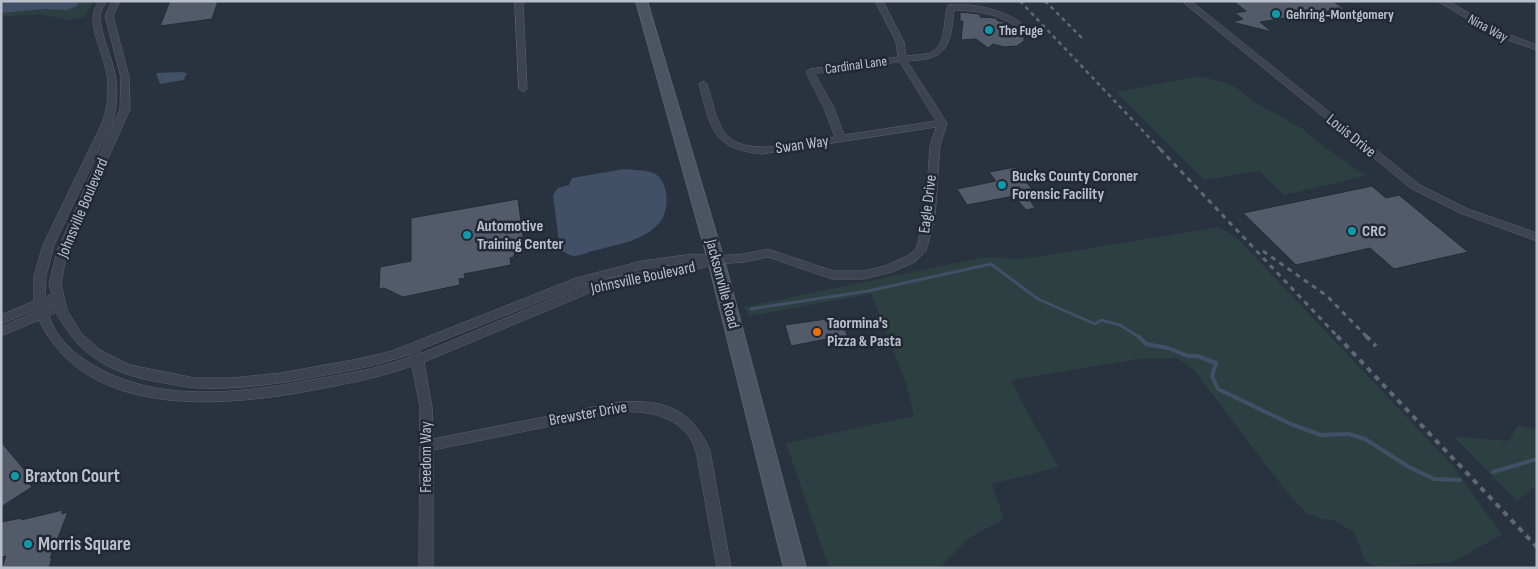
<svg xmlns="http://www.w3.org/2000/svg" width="1538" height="569" viewBox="0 0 1538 569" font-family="'Sofia Sans Condensed',sans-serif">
<rect width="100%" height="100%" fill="#29323f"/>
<!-- green -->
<path fill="#2c3f41" d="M1,1H93L85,17L69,20L39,14L1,17Z
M1199,76L1227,83L1237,88L1253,101L1303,129L1319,143L1366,176L1284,195L1259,171L1204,180L1116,92Z
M1219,227L1237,238L1453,466L1502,535L1452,562L1377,567L1365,561L1354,532L1333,520L1320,519L1305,512L1286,491L1193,369L1177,358L1138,359L1011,380L1025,408L1059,467L992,484L1004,519L969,538L941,566L930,568H829L786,443L914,416L906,383L871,294L749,316L744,307L984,257L1023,259Z
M1518,425L1537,430V485L1517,501L1453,436L1509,441Z"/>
<!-- water -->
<path fill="#415066" d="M1,1H79L77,6L67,10L44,9L1,13Z
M180,72L187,73L184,80L160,84L156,73Z
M624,169C633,170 643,170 651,172C670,178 670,210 660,222C644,241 619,244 597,250C590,251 581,256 574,256C570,256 564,252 560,250L553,195L558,188L569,185L572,178Z"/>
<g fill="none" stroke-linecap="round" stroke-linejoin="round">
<!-- stream-far1 -->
<path stroke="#415066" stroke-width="3" d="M751,309L868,291L991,264L1038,299L1095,324L1101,320L1120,325L1139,337"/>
<!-- stream -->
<path stroke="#415066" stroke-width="4" d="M1138,336L1146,344L1168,348L1188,356H1197L1216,363L1212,376L1218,389L1293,425L1321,435L1349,434L1365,439L1409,467L1434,479L1460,480
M1493,472L1537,459"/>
</g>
<!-- building -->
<path fill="#535b6a" stroke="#242b37" d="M170,1H218L212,19L160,26Z
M1233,1H1333L1344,9L1260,22L1272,32L1232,22L1243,19L1235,13L1246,11Z
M960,12L980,14V17L995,18L998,21L1004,22V26L1018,31L1024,36V41L1017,46L1004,47L993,44L988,48L976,39L961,40L963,21H960Z
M1015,167L1034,192L1026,194L1035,208L1026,210L1014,196L967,205L957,189L996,181L989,172Z
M1372,186L1386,198L1399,195L1468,252L1394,269L1370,248L1296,265L1243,213Z
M518,199L525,252L514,254V257L510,258L511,265L464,274L465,278L459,279L460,285L403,297L384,288L379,289L380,267L411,261V218Z
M840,317L849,340L828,344L827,339L791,346L785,325Z
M1,442L33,480L29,483L32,487L1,507Z
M63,510L62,514L68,512L50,558L52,557L49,568H2L6,556L1,557V522L22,518L21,520Z"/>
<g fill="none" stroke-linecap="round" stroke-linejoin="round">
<defs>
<path id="street" d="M99,1H107C105,5 102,8 101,12C97,27 112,57 115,74C118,90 117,105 113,121L54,245L46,276L45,297L52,294L49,284L57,251L120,109L121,77L105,16L112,1H120L113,16L129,77L130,109L67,251L61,284L67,310L81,333L100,350L130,365L195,378H232L281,373L358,359L392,351L576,278L642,261L693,254L716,256L744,254L768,249L833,271H863L885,266L907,256L916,249L925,217L930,146L936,127L761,154C710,148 711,127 699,84L703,81L707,84C712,99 715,118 724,132C743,160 807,141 835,137L824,108L806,72L810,69L898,57L896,42L875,1H883L904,42L906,56C913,55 923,55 930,53C947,46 943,19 948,5C969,2 1007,10 1022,24L1015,26C996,13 977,11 954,10C952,25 952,49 935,56C928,60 916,60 907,61L947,123L940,146L935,217L926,251L915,262L892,272L863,279H832L768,257L744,262L715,264L673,276L601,288L424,362L432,407L433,439L619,402C663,399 692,408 710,451L731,568H717L697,456C689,418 652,410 619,412L433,450V568H419L420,407L412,366C379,378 344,384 309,391C219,407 86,419 39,320L1,336V327L36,312L35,310L1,324V315L34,301V276L43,245L103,121C108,105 109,90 107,74C104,57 89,27 94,12C95,8 97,5 99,1ZM900,62L936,121L844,135L834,108L815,74ZM693,262H697L601,280L642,269ZM595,281L422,353L419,350L583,284ZM53,303L54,304L46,307V306ZM56,313C66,329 76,345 92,356C111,371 136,378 159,382C171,384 184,387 197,388C240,390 283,383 325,375C354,370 383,364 410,354V357C378,369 345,374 311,380C239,393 159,404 93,365C74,354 56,338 49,316Z
M515,1H523L527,89L523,92L519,89Z
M1182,1H1191L1420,185L1468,209L1537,233V241L1460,213L1412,189Z
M1438,1H1448L1502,32L1537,45V50L1496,36Z"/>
<path id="secondary" d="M636,1H647L724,260L806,568H784L708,260Z"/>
</defs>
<!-- street casing -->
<use href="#street" stroke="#5b626d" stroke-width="1"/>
<!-- secondary casing -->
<use href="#secondary" stroke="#5b626d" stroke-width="2"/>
<!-- street -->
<use href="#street" fill="#3d444f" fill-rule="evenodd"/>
<!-- secondary -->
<use href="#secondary" fill="#4c5362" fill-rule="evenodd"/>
<!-- rail-far2 -->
<path stroke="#606876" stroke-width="2.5" stroke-dasharray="4 4" stroke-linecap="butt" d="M1020,1L1161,150
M1045,1L1084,40"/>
<!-- rail-far1 -->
<path stroke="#606876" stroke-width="3" stroke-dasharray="5 5" stroke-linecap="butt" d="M1160,149L1338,337
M1263,251L1327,296L1367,337"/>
<!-- rail -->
<path stroke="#606876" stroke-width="4" stroke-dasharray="5.5 5.5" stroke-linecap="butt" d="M1337,336L1537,547
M1366,336L1376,346"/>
</g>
<!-- markers -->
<g fill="#0f9aa8" stroke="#222935" stroke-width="2">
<circle cx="1276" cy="14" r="5"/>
<circle cx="989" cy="30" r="5"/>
<circle cx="1002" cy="185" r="5"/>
<circle cx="1352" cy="231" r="5"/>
<circle cx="467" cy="235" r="5"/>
<circle cx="15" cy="476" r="5"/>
<circle cx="28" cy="544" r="5"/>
</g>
<circle fill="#e8710a" stroke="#222935" stroke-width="2" cx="817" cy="332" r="5"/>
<g text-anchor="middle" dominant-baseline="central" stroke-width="5" stroke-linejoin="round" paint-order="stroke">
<!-- far-poi labels -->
<g font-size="14" font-weight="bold" fill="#bac0ca" stroke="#222935" text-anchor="start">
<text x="1286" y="14">Gehring-Montgomery</text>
<text x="999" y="30">The Fuge</text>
</g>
<!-- far-street labels -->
<g font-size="14" fill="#bac0ca" stroke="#222935">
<text transform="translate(1488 28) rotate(28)">Nina Way</text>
<text transform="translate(856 65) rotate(-8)">Cardinal Lane</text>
</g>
<!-- street labels -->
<g font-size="16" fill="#bac0ca" stroke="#222935">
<text transform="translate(1351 136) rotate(39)">Louis Drive</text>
<text transform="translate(802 145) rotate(-8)">Swan Way</text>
<text transform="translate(928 204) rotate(-83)">Eagle Drive</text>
<text transform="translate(83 208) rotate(-67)">Johnsville Boulevard</text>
<text transform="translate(643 278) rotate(-12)">Johnsville Boulevard</text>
<text transform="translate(722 284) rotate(75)">Jacksonville Road</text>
<text transform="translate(588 414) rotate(-10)">Brewster Drive</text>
<text transform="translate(426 457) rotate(-90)">Freedom Way</text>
</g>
<!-- poi labels -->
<g font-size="16" font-weight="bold" fill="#bac0ca" stroke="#222935" text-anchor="start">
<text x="1012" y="176">Bucks County Coroner<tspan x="1012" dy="18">Forensic Facility</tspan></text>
<text x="477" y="226">Automotive<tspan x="477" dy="18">Training Center</tspan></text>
<text x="1362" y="231">CRC</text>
<text x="827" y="323">Taormina's<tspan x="827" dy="18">Pizza &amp; Pasta</tspan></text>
</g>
<!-- near-poi labels -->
<g font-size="19" font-weight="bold" fill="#bac0ca" stroke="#222935" text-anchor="start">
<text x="25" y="476">Braxton Court</text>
<text x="38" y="544">Morris Square</text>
</g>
</g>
<!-- border -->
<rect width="1538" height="569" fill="none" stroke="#bac0ca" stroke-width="5"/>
</svg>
